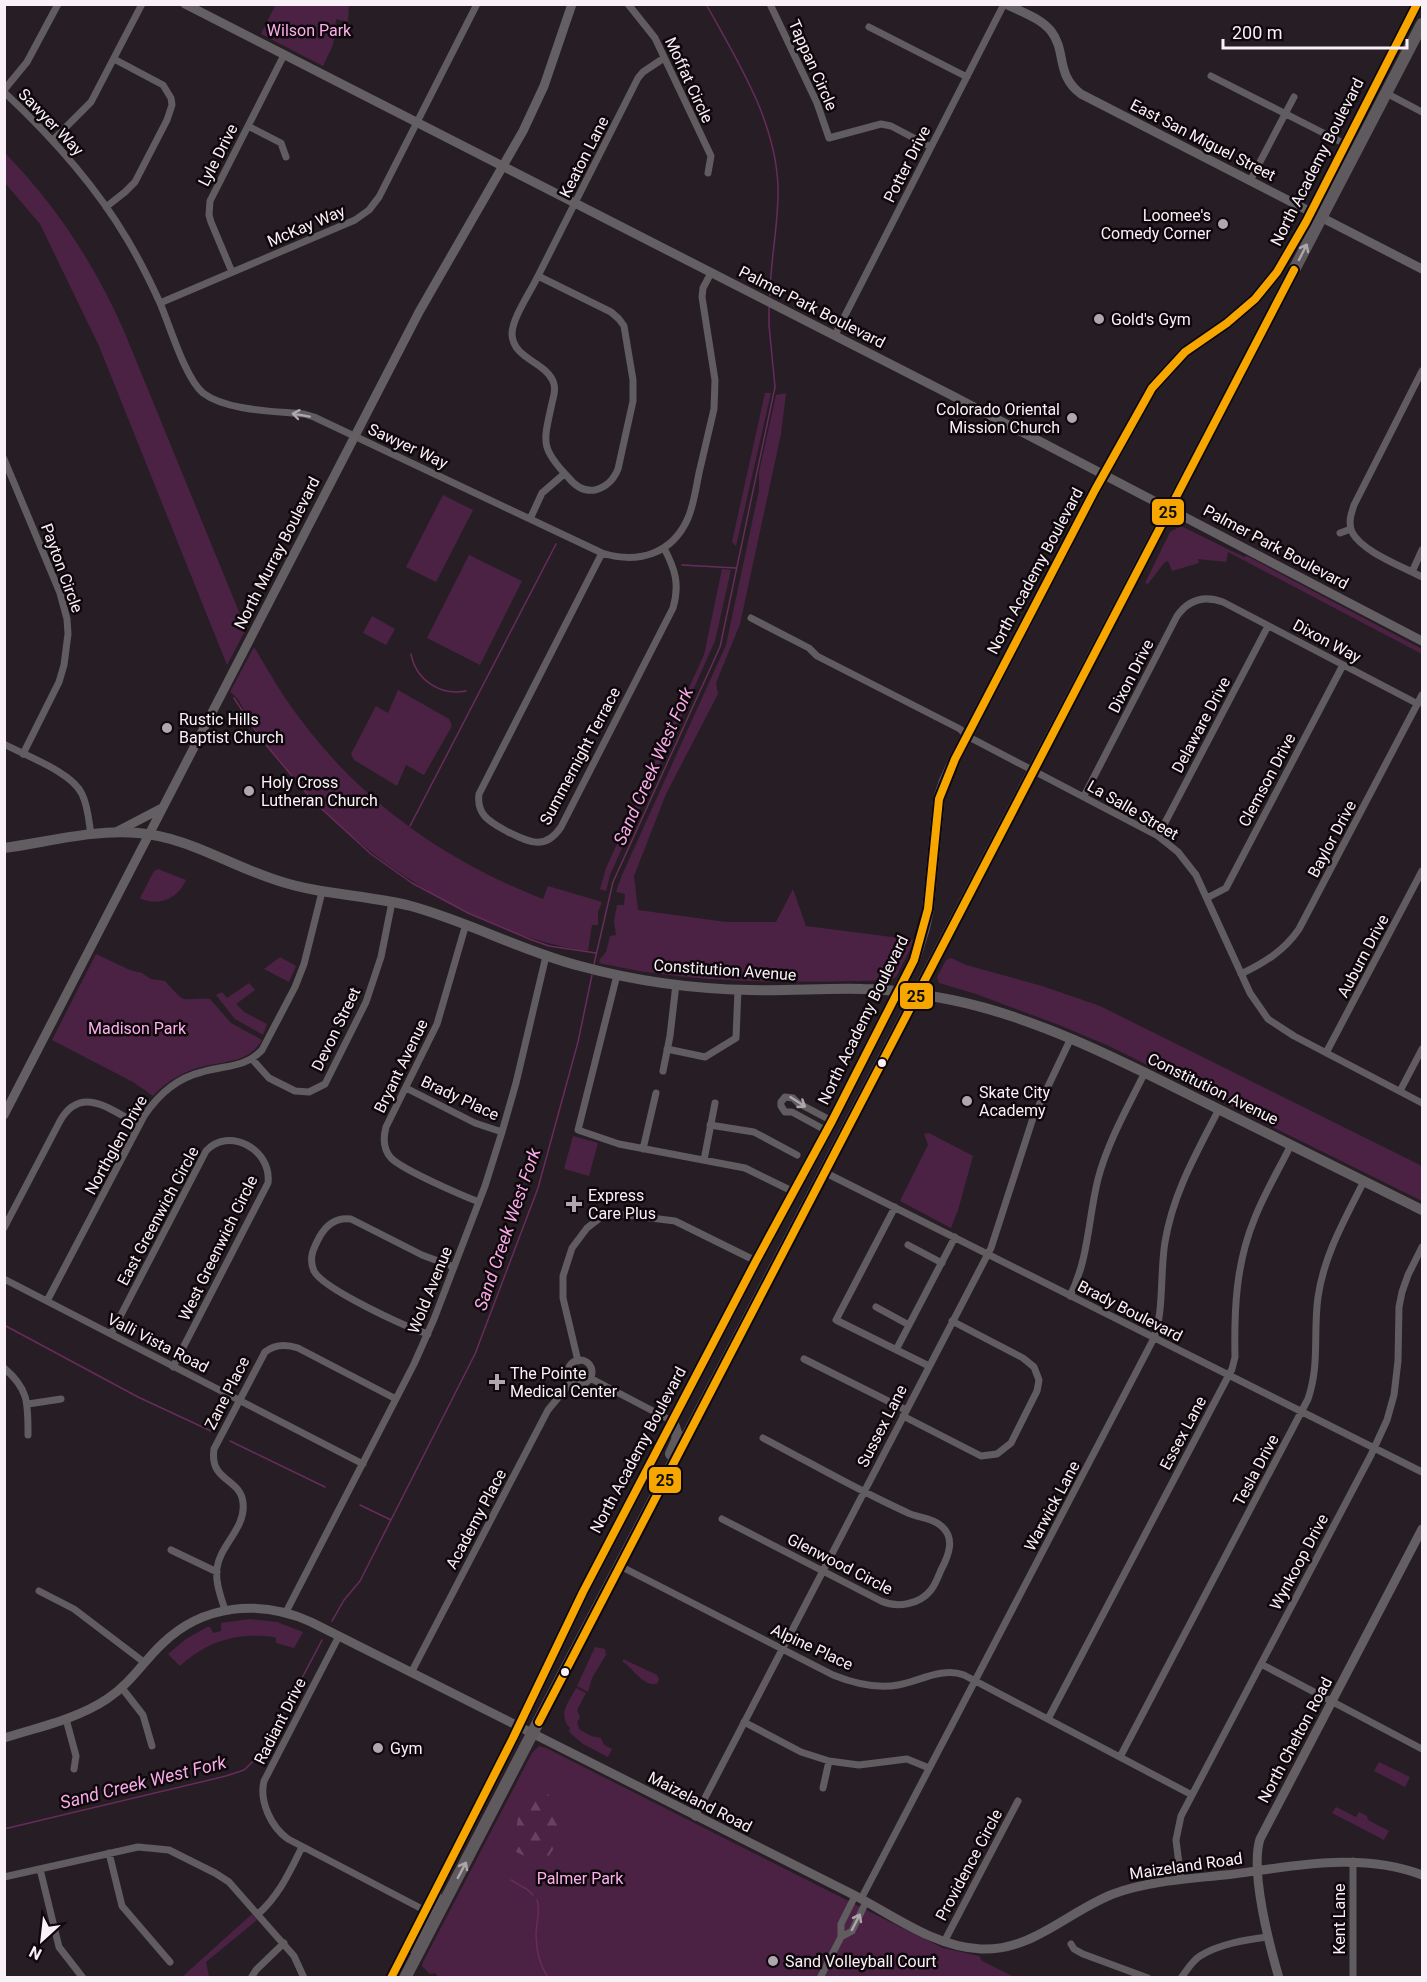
<svg xmlns="http://www.w3.org/2000/svg" width="1427" height="1982" viewBox="0 0 1427 1982" font-family="Roboto,sans-serif">
<defs>
<pattern id="forest-firs" width="22" height="20" patternUnits="userSpaceOnUse" patternTransform="scale(1.5)"><rect width="22" height="20" fill="#4c2244"/><path d="M5 1l3.5 6h-7zM16 11l3.5 6h-7z" fill="#674260"/></pattern>
</defs>
<rect width="100%" height="100%" fill="#261e24"/>
<!-- green -->
<path fill="#4c2244" d="M276,4L349,5L348,22L336,19L333,45L323,66L261,34Z
M5,153C56,205 95,265 124,331L246,629L227,665L99,346L40,224L5,183Z
M765,393H771L736,546L732,542Z
M786,393L781,434L740,624L716,683L718,694L666,794L634,876L638,910L726,922H776L793,889L806,926L915,940L896,977L890,980C792,983 695,985 599,963L600,959L606,952L610,936L616,935L614,921L617,905H624L625,894L616,892L622,875L726,645L759,490V472L776,395Z
M443,495L473,510L436,582L406,567Z
M1181,526L1244,557L1247,556L1422,649V654L1228,552L1226,562L1198,559L1199,563L1172,571L1168,561L1164,563L1148,584L1145,583L1170,532Z
M469,555L522,581L480,665L427,638Z
M722,569L731,570L715,641L610,875L606,891L600,889L606,868L704,655Z
M372,616L395,629L386,645L363,633Z
M254,647C269,672 283,697 301,720C363,803 447,862 543,899L548,886L602,902L598,912V925H592L588,951C480,936 364,861 295,779C278,760 261,739 248,718C242,708 240,698 230,692Z
M398,690L449,719L452,726L424,775L406,765L397,786L354,760L351,754L376,706L388,713Z
M158,869L186,880C178,899 158,907 140,898L154,871Z
M96,954L130,970L142,973L151,979L165,981C188,1007 180,997 210,999L231,1023L262,1040C249,1062 227,1061 205,1066C186,1070 166,1081 153,1096L133,1082L52,1040Z
M280,957L296,966L289,982L264,969Z
M951,958L966,965L1042,986L1100,1006L1422,1166V1201L1109,1046L1059,1025L976,994L939,983L937,977L946,960Z
M249,983L255,990L236,1004L244,1012L267,1024L263,1035L235,1019L216,995L222,992L227,998Z
M929,1133L973,1156L958,1210L951,1228L900,1201L928,1145L924,1134Z
M573,1136L598,1143L589,1176L564,1169Z
M250,1619L277,1622L303,1632L294,1648L276,1643V1638L274,1637C237,1632 207,1641 180,1666L168,1654L186,1639L207,1627H210L213,1633L221,1631V1623Z
M595,1647L605,1649L606,1655L592,1678L588,1692L577,1686Z
M623,1659L657,1675L659,1679L657,1684C642,1686 634,1669 623,1662Z
M576,1688L586,1693L577,1710L580,1717L577,1722L579,1729L591,1736L601,1738L604,1745L612,1749L608,1757L583,1744L569,1732L570,1728C557,1714 569,1702 576,1688Z
M539,1746L546,1748L896,1925L943,1948L979,1956L982,1961L1014,1977L440,1978L435,1973L430,1974L422,1966L423,1962L532,1753Z
M1379,1762L1410,1777L1405,1787L1374,1771Z
M1336,1807L1356,1817L1359,1812L1367,1816L1368,1820L1389,1831L1384,1840L1332,1813Z
M252,1914L257,1920L206,1962L209,1977H182Z"/>
<!-- forest -->
<path fill="url(#forest-firs)" d="M538,1785L556,1802L558,1809L559,1840L543,1865L508,1848L516,1831L518,1817Z"/>
<g fill="none" stroke-linecap="round" stroke-linejoin="round">
<!-- stream -->
<path stroke="#682b5c" stroke-width="1.5" d="M706,4C737,60 776,121 778,187C779,224 770,260 770,296
M682,565L736,568
M411,654C416,680 440,696 466,691
M234,698L261,739L313,801L371,854L412,883L468,913L532,940L549,946L596,953
M410,826L556,544
M594,964L613,882L720,647L775,387L769,325V307
M4,1325L138,1397L211,1431
M230,1441L325,1487
M360,1505L391,1520
M332,1621L344,1600L360,1581L475,1354L538,1188L578,1042L592,975
M4,1829L226,1776L244,1770L263,1752L322,1640
M511,1880L528,1890L533,1895
M537,1900C541,1910 536,1923 536,1935C536,1950 540,1965 548,1978"/>
<!-- street -->
<path stroke="#605c5f" stroke-width="7" d="M628,4L655,38L711,156L708,173
M770,4L817,103L829,138L881,124L891,126L931,147
M869,27L967,77
M1211,76L1345,144
M4,90L27,62L58,4
M4,92C51,136 94,183 127,239C139,259 150,281 160,303C170,326 185,378 203,393C227,411 274,411 304,414L314,417L602,553C637,564 672,555 688,518C694,504 696,488 699,473C704,451 709,430 714,409L715,380L702,297L703,288L711,273
M1386,93L1422,112
M248,126L281,143L286,157
M53,140L91,102L142,4
M1250,181L1294,97
M106,207L125,192L135,182L167,120L172,105L171,98L163,85L114,59
M232,272L211,222L209,215L210,201L284,55
M538,276C531,291 512,318 512,334C513,359 544,361 553,381C556,388 554,395 552,403C544,441 539,447 568,477C575,486 583,492 595,490C607,487 614,479 618,469L633,401V380L624,326L619,319L611,312L538,276L638,78L643,72L664,58
M160,303L355,220L369,210L379,197L477,4
M835,335L1004,4
M1422,371L1354,505C1351,514 1348,523 1352,532C1362,552 1404,567 1422,577
M4,459L60,593L67,619L68,634L64,665L59,682L23,754
M530,519L542,493L564,474
M1340,533L1351,529
M602,553L479,794C476,816 492,823 508,832C529,842 545,851 561,827L673,608C680,584 675,569 664,548
M1412,572L1422,550
M751,618L809,648L817,656L960,729L967,736L1158,836L1178,852L1196,875L1250,993L1268,1019L1294,1036L1422,1103
M4,744C26,756 72,772 82,794C88,806 89,822 91,835
M1084,796L1177,616C1189,599 1204,595 1223,602L1418,704
M1158,836L1268,626
M1207,898L1226,888L1343,665
M466,924L437,1024L386,1127C383,1138 383,1149 391,1158C403,1170 461,1195 479,1202
M1241,974C1264,963 1284,951 1299,929L1422,695
M617,975L578,1130L619,1144L745,1168L794,1192
M667,1049L705,1057L736,1038L738,989
M1326,1053L1422,871
M252,1059L269,1078L295,1091L309,1092L325,1084L366,1002L381,957L392,902
M663,1071L670,1036L676,984
M406,1088L475,1123L502,1132
M1400,1091L1422,1049
M710,1125L754,1132L797,1155
M827,1131L792,1112H785L781,1106V1102L785,1097L793,1098L798,1103L832,1121
M643,1149L656,1093
M704,1160L715,1103
M826,1173L1422,1472
M895,1207L836,1320L929,1366
M4,1228L60,1121C81,1084 111,1110 139,1125
M908,1245L942,1263
M4,1279L363,1464
M1070,1296C1089,1258 1088,1219 1098,1179C1108,1141 1128,1107 1145,1072
M47,1301L144,1116C158,1095 177,1078 202,1072C225,1065 245,1068 262,1050L295,987L304,964L322,892
M876,1307L909,1325
M111,1334L206,1151C228,1126 272,1149 268,1183L173,1367
M428,1334C406,1327 323,1289 314,1271C308,1258 314,1247 320,1236C327,1224 337,1217 351,1219L422,1255L454,1267
M896,1350L955,1237
M804,1359L906,1410
M568 1372a12 12 0 1 1 24 0a12 12 0 1 1-24 0Z
M578,1361L563,1298V1276L572,1248L587,1228L600,1218L619,1214L675,1221L756,1261
M4,1368C29,1389 28,1404 28,1435
M590,1378L672,1421
M28,1404L61,1399
M903,1416L981,1456L997,1454L1011,1443L1037,1391L1039,1380L1034,1367L1023,1358L952,1321
M722,1519L881,1601C897,1608 919,1605 931,1590C935,1585 938,1577 941,1570C949,1555 956,1537 940,1525C930,1517 917,1518 906,1512C857,1490 811,1463 763,1438
M171,1550L217,1572
M620,1566L833,1675C853,1683 876,1689 898,1685C919,1681 943,1667 964,1675L1192,1795
M39,1591L74,1609L145,1663
M225,1610C221,1597 215,1582 217,1568C220,1545 246,1528 243,1503C241,1478 209,1482 214,1449L265,1352C275,1344 286,1344 298,1348L396,1399
M286,1612L414,1364L434,1319L485,1186L502,1132L516,1083L546,956
M339,1636L264,1781C259,1801 271,1827 288,1839L426,1911
M1261,1664L1422,1749
M411,1673L548,1410L572,1381
M122,1688L143,1715L152,1746
M66,1719L76,1756L74,1769
M1048,1719L1232,1369L1235,1357C1234,1310 1236,1264 1254,1220C1264,1194 1279,1169 1291,1145
M744,1722L801,1752L829,1761L859,1765L907,1759L929,1768
M1120,1757L1308,1399C1320,1364 1313,1333 1318,1297C1324,1255 1345,1219 1364,1181
M823,1788L829,1761
M695,1817L991,1248L1033,1118L1071,1038
M109,1853L122,1906L170,1962
M40,1869L59,1947L83,1978
M4,1877L138,1847L169,1850L215,1873L229,1882L294,1956L304,1978
M1181,1880L1176,1840L1181,1816L1371,1455L1387,1420L1394,1395L1398,1361L1399,1307L1402,1292L1408,1275L1422,1247
M861,1899L1154,1338C1164,1312 1160,1271 1165,1242C1173,1193 1197,1152 1219,1109
M258,1914C279,1896 290,1871 302,1847
M841,1937L852,1931L866,1902
M944,1942L1018,1801
M1071,1944L1074,1949L1083,1954L1148,1978
M251,1978L256,1970L284,1943
M820,1978L841,1937V1924L855,1896
M1181,1978C1187,1970 1192,1961 1200,1956C1219,1944 1245,1940 1267,1937
M1353,1978V1861"/>
<!-- secondary -->
<path stroke="#635f62" stroke-width="9" d="M185,4L953,396L1422,641
M1006,4C1021,12 1039,17 1051,31C1067,52 1055,74 1081,94L1422,269
M116,832L162,808
M4,1115L419,312L523,131L544,86L572,4
M4,1738C39,1727 77,1719 107,1699C130,1684 143,1662 162,1644C203,1604 260,1599 311,1622L852,1894C893,1915 934,1947 981,1949C1033,1951 1067,1912 1113,1894C1148,1881 1188,1879 1225,1875C1291,1867 1358,1851 1422,1875
M1279,1978C1269,1944 1250,1871 1260,1839L1422,1529"/>
<!-- primary -->
<path stroke="#625d60" stroke-width="10" d="M4,848C48,842 94,829 138,833C189,837 230,866 279,881C322,895 367,895 411,906C469,922 522,951 580,966C635,981 693,989 750,990C788,991 825,988 863,989C892,989 922,994 952,1000C1035,1017 1118,1059 1194,1097C1270,1134 1346,1172 1422,1210
M414,1949C422,1932 439,1910 436,1891"/>
<!-- highway -->
<path stroke="#5f5a5e" stroke-width="12" d="M671,1454L678,1438L672,1421
M391,1978L513,1738L583,1592L756,1261L832,1121L914,960L924,928L928,909L939,799L945,781L955,759L1095,490L1152,388L1185,352L1227,323L1255,299L1277,272L1306,222L1417,4
M405,1978L1422,24"/>
<defs>
<path id="bus-1" d="M539,1722L1294,270
M391,1978L513,1738L583,1592L756,1261L832,1121L914,960L928,909L939,799L955,759L1095,490L1152,388L1185,352L1227,323L1255,299L1277,272L1306,222L1417,4"/>
</defs>
<!-- bus-1 casing -->
<use href="#bus-1" stroke="#0e080c" stroke-width="12"/>
<!-- bus-1 -->
<use href="#bus-1" stroke="#f7a600" stroke-width="8"/>
</g>
<!-- one-way arrows -->
<defs><path id="oneway-shaft" d="M-6 0H5M1.5-3L5.5 0L1.5 3" fill="none" stroke-width="1.6" stroke-linecap="round" stroke-linejoin="round" transform="scale(1.5)"/></defs>
<g stroke="#aca5aa">
<use href="#oneway-shaft" transform="translate(1303 252) rotate(-63)"/>
<use href="#oneway-shaft" transform="translate(462 1870) rotate(-62)"/>
</g>
<g stroke="#ada6ab">
<use href="#oneway-shaft" transform="translate(301 415) rotate(-170)"/>
<use href="#oneway-shaft" transform="translate(798 1102) rotate(33)"/>
<use href="#oneway-shaft" transform="translate(856 1922) rotate(-63)"/>
</g>
<!-- markers -->
<g fill="#b0a6ad" stroke="#0e080c" stroke-width="2">
<circle cx="1223" cy="224" r="6"/>
<circle cx="1099" cy="319" r="6"/>
<circle cx="1072" cy="418" r="6"/>
<circle cx="167" cy="728" r="6"/>
<circle cx="249" cy="791" r="6"/>
<circle cx="967" cy="1101" r="6"/>
<path d="M571 1195h6v6h6v6h-6v6h-6v-6h-6v-6h6z"/>
<path d="M494 1373h6v6h6v6h-6v6h-6v-6h-6v-6h6z"/>
<circle cx="378" cy="1748" r="6"/>
<circle cx="773" cy="1961" r="6"/>
</g>
<g fill="#faf0f7" stroke="#0e080c" stroke-width="2">
<circle cx="882" cy="1063" r="5"/>
<circle cx="565" cy="1672" r="5"/>
</g>
<g text-anchor="middle" dominant-baseline="central" stroke-width="5" stroke-linejoin="round" paint-order="stroke">
<!-- park labels -->
<g font-size="16" fill="#fcafea" stroke="#0e080c">
<text x="309" y="30">Wilson Park</text>
<text x="137" y="1028">Madison Park</text>
<text x="580" y="1878">Palmer Park</text>
</g>
<!-- street labels -->
<g font-size="16" fill="#faf0f7" stroke="#0e080c">
<text transform="translate(813 65) rotate(66)">Tappan Circle</text>
<text transform="translate(689 80) rotate(65)">Moffat Circle</text>
<text transform="translate(51 122) rotate(46)">Sawyer Way</text>
<text transform="translate(1203 140) rotate(27)">East San Miguel Street</text>
<text transform="translate(218 155) rotate(-63)">Lyle Drive</text>
<text transform="translate(584 157) rotate(-63)">Keaton Lane</text>
<text transform="translate(1317 162) rotate(-63)">North Academy Boulevard</text>
<text transform="translate(907 164) rotate(-63)">Potter Drive</text>
<text transform="translate(306 226) rotate(-23)">McKay Way</text>
<text transform="translate(812 307) rotate(27)">Palmer Park Boulevard</text>
<text transform="translate(408 446) rotate(25)">Sawyer Way</text>
<text transform="translate(1276 547) rotate(28)">Palmer Park Boulevard</text>
<text transform="translate(277 553) rotate(-63)">North Murray Boulevard</text>
<text transform="translate(62 568) rotate(70)">Payton Circle</text>
<text transform="translate(1035 571) rotate(-62)">North Academy Boulevard</text>
<text transform="translate(1327 641) rotate(28)">Dixon Way</text>
<text transform="translate(1131 676) rotate(-63)">Dixon Drive</text>
<text transform="translate(1201 725) rotate(-62)">Delaware Drive</text>
<text transform="translate(580 756) rotate(-62)">Summernight Terrace</text>
<text transform="translate(1267 780) rotate(-62)">Clemson Drive</text>
<text transform="translate(1133 810) rotate(30)">La Salle Street</text>
<text transform="translate(1332 839) rotate(-62)">Baylor Drive</text>
<text transform="translate(1363 956) rotate(-62)">Auburn Drive</text>
<text transform="translate(725 970) rotate(4)">Constitution Avenue</text>
<text transform="translate(863 1020) rotate(-64)">North Academy Boulevard</text>
<text transform="translate(336 1029) rotate(-64)">Devon Street</text>
<text transform="translate(401 1066) rotate(-64)">Bryant Avenue</text>
<text transform="translate(1213 1089) rotate(26)">Constitution Avenue</text>
<text transform="translate(460 1098) rotate(25)">Brady Place</text>
<text transform="translate(116 1145) rotate(-61)">Northglen Drive</text>
<text transform="translate(158 1216) rotate(-62)">East Greenwich Circle</text>
<text transform="translate(218 1248) rotate(-64)">West Greenwich Circle</text>
<text transform="translate(430 1290) rotate(-68)">Wold Avenue</text>
<text transform="translate(1130 1311) rotate(27)">Brady Boulevard</text>
<text transform="translate(158 1343) rotate(27)">Valli Vista Road</text>
<text transform="translate(227 1393) rotate(-63)">Zane Place</text>
<text transform="translate(882 1426) rotate(-63)">Sussex Lane</text>
<text transform="translate(1183 1433) rotate(-62)">Essex Lane</text>
<text transform="translate(638 1450) rotate(-62)">North Academy Boulevard</text>
<text transform="translate(1256 1470) rotate(-62)">Tesla Drive</text>
<text transform="translate(1052 1506) rotate(-62)">Warwick Lane</text>
<text transform="translate(476 1519) rotate(-62)">Academy Place</text>
<text transform="translate(1299 1562) rotate(-62)">Wynkoop Drive</text>
<text transform="translate(840 1564) rotate(27)">Glenwood Circle</text>
<text transform="translate(812 1647) rotate(25)">Alpine Place</text>
<text transform="translate(280 1721) rotate(-63)">Radiant Drive</text>
<text transform="translate(1295 1740) rotate(-62)">North Chelton Road</text>
<text transform="translate(700 1802) rotate(27)">Maizeland Road</text>
<text transform="translate(969 1865) rotate(-62)">Providence Circle</text>
<text transform="translate(1186 1866) rotate(-8)">Maizeland Road</text>
<text transform="translate(1339 1919) rotate(-90)">Kent Lane</text>
</g>
<!-- poi labels -->
<g font-size="16" fill="#faf0f7" stroke="#0e080c" text-anchor="start">
<text x="1211" y="215" text-anchor="end">Loomee's<tspan x="1211" dy="18">Comedy Corner</tspan></text>
<text x="1111" y="319">Gold's Gym</text>
<text x="1060" y="409" text-anchor="end">Colorado Oriental<tspan x="1060" dy="18">Mission Church</tspan></text>
<text x="179" y="719">Rustic Hills<tspan x="179" dy="18">Baptist Church</tspan></text>
<text x="261" y="782">Holy Cross<tspan x="261" dy="18">Lutheran Church</tspan></text>
<text x="979" y="1092">Skate City<tspan x="979" dy="18">Academy</tspan></text>
<text x="588" y="1195">Express<tspan x="588" dy="18">Care Plus</tspan></text>
<text x="510" y="1373">The Pointe<tspan x="510" dy="18">Medical Center</tspan></text>
<text x="390" y="1748">Gym</text>
<text x="785" y="1961">Sand Volleyball Court</text>
</g>
<!-- water labels -->
<g font-size="18" font-style="italic" fill="#f8aae6" stroke="#0e080c">
<text transform="translate(653 766) rotate(-66)">Sand Creek West Fork</text>
<text transform="translate(507 1229) rotate(-71)">Sand Creek West Fork</text>
<text transform="translate(143 1782) rotate(-14)">Sand Creek West Fork</text>
</g>
</g>
<g stroke="#0e080c" stroke-width="2">
<rect x="1151" y="498" width="34" height="28" rx="6" fill="#f7a600"/>
<rect x="899" y="982" width="35" height="28" rx="6" fill="#f7a600"/>
<rect x="648" y="1466" width="34" height="28" rx="6" fill="#f7a600"/>
</g>
<g font-size="16" text-anchor="middle" font-weight="bold" fill="#111">
<text x="1168" y="518">25</text>
<text x="916" y="1002">25</text>
<text x="665" y="1486">25</text>
</g>
<!-- border -->
<rect width="1427" height="1982" fill="none" stroke="#faf0f7" stroke-width="12"/>
<!-- north arrow -->
<g transform="translate(42 1940) rotate(207)" stroke="#0e080c" stroke-width="4.5" paint-order="stroke">
<path d="M0-4.5L10 22L0 15L-10 22Z" fill="#faf0f7"/>
<text y="-9" font-size="16" font-weight="bold" text-anchor="middle" fill="#faf0f7">N</text>
</g>
<!-- scale -->
<path d="M1223 39v9h184v-9" fill="none" stroke="#faf0f7" stroke-width="3"/>
<text x="1232" y="39" font-size="18" fill="#faf0f7" stroke="#0e080c" stroke-width="4.5" paint-order="stroke">200 m</text>
</svg>
